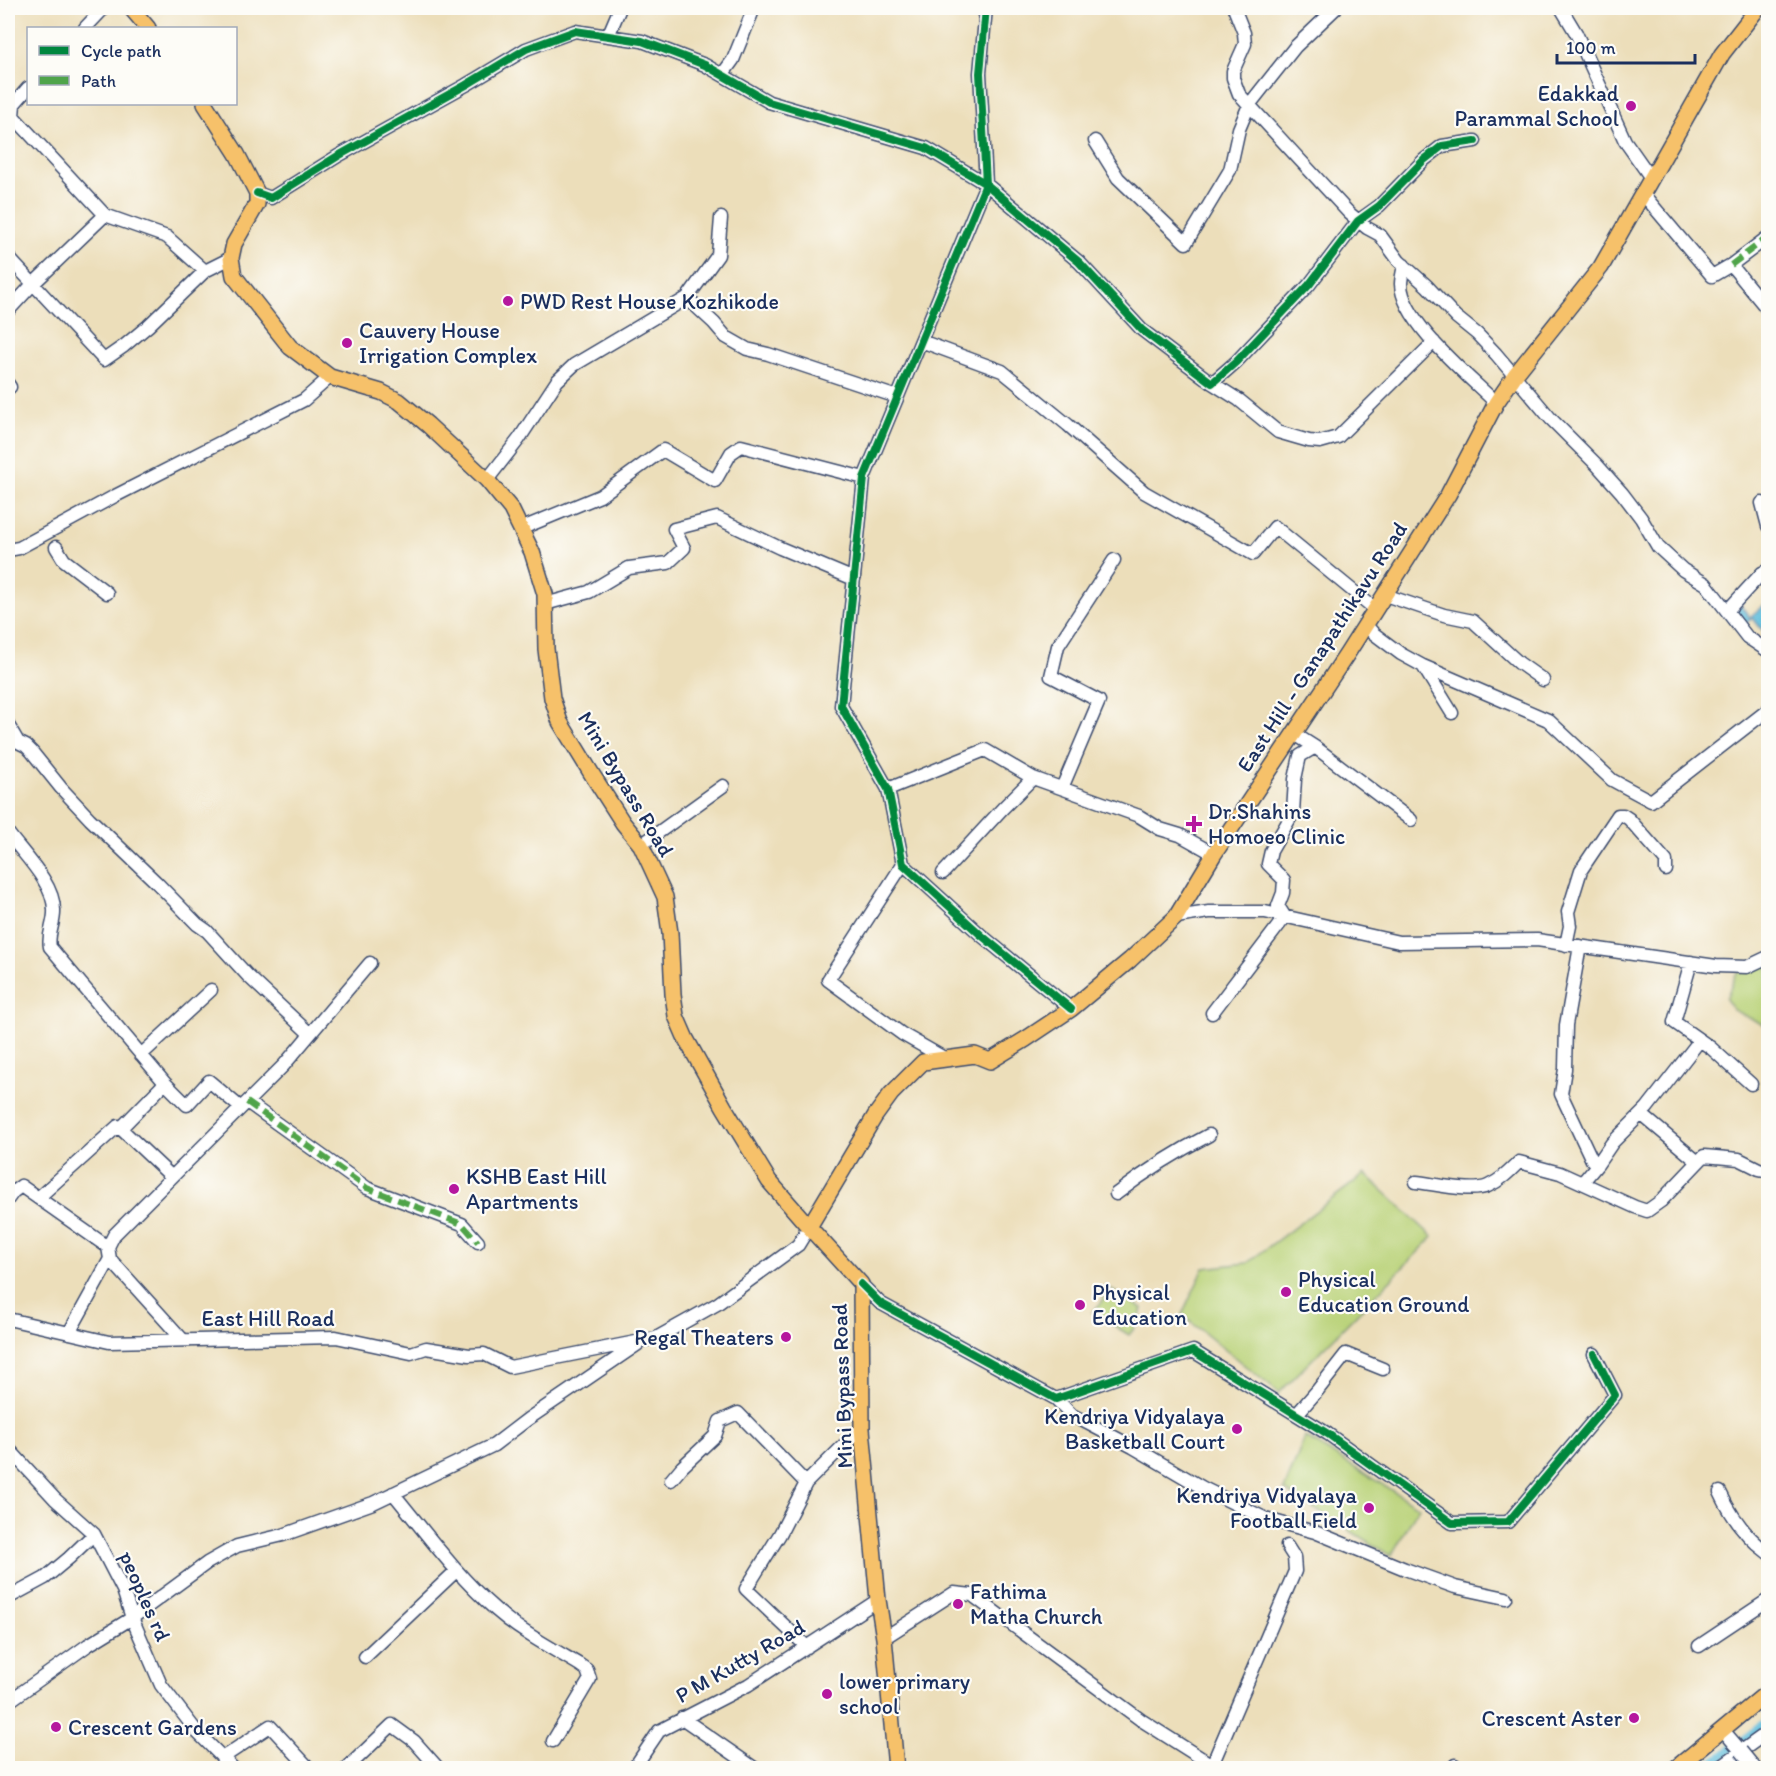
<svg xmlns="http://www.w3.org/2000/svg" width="1776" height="1776" viewBox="0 0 1776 1776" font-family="Itim,sans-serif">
<rect width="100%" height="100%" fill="#fdfcf7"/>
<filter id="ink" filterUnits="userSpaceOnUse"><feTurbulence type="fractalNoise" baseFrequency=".0167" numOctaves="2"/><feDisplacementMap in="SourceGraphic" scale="12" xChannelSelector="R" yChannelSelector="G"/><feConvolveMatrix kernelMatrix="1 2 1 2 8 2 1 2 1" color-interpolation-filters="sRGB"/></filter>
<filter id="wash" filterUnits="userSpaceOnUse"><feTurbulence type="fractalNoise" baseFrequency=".008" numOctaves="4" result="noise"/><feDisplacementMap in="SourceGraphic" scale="24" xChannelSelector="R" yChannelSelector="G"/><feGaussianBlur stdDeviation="1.35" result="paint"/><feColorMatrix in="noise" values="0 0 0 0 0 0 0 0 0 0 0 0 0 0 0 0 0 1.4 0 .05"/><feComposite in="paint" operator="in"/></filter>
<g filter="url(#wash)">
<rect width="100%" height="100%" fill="#ecdeba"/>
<!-- green -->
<path fill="#b8d176" stroke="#6a806a" stroke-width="1.5" d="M1768,959V1027L1733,1010L1726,999L1736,974Z
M1365,1174L1433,1237L1279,1393L1182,1315L1204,1268L1247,1263Z
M1106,1287L1142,1308L1139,1322L1129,1335L1092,1312L1102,1302Z
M1305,1437L1419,1507L1391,1556L1284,1490Z"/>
<!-- water -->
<path fill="#5cbcdb" stroke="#3c769c" stroke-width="1.5" d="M1739,603L1751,619L1741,627L1729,612Z
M1764,605L1768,610V629L1764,632L1751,616Z"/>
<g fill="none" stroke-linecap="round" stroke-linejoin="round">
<!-- canal -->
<path stroke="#5cbcdb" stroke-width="9" d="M1707,1768L1768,1721"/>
</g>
</g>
<g filter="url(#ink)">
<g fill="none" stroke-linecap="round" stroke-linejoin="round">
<defs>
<path id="minor" d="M986,8L980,73L986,184L864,478L841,706L888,789L903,864L981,935L1071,1009
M1234,8L1244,33L1245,44L1233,71V78L1239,94L1349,213L1367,228L1380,235L1399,261L1427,286L1456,317L1477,334L1496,354L1551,419L1597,465L1622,493L1641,518L1658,547L1683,570L1706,584L1747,637L1768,651
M1561,8L1576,33L1625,141L1651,178
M85,28L104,8
M608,36L620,8
M722,75L733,60L754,8
M28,88L14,104L13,116L105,215L167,237L205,271
M1095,141L1118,178L1186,243L1230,170L1239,129L1249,105L1295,47L1336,8
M257,193L271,198L338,156L466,85L526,49L575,31L642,41L705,65L769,102L926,148L986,184L1079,262L1142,330L1212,383L1236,362L1309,285L1358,221L1379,206L1424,160L1442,146L1475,141
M1643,194L1712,276L1731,265L1768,310
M8,257L104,360L124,346L148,326L205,271L231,258
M1404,265C1403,271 1401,278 1401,284C1402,322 1470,377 1496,403
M1731,265L1768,237
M687,298L714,323L726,337L747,349L768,354L897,397
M8,311L33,284L105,215
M921,341L1002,371L1068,425L1144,492L1253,554L1275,527L1375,609
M1212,383L1239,400L1278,432L1309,441L1320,442L1338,437L1434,342
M8,384L10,387
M487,480L519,439L557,381L574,365L687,298L718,255L721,218
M1762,503L1768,526
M520,529L600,496L663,450L715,481L731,453L741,446L864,478
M56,547L64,560L107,593
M8,550L19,548L115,496L304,400L330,377
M1385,595L1444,615L1473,621L1519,663L1543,680
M545,604L589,592L629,568L668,563L684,548L674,529L717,518L780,548L854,579
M1727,611L1762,573L1768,570
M1366,625L1373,633L1401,654L1423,666L1452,713
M1423,666L1548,720L1612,780L1651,801L1768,710
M8,725L18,742L26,746L32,752L61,788L90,819L156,882L197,924L207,931L248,976L310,1034
M1293,733L1315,747L1411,820
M1062,788L1099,701L1051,676L1058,646L1114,560
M888,789L985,750L1033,778
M8,833C23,854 54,883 54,910C55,923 47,934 50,947L165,1083
M641,845L723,786
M903,864L828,980L902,1034L944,1058
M943,873L1003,808L1033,778L1139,816L1160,829L1180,835L1214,854
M1176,917L1209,912H1265L1399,942L1537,940L1716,966L1747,967L1768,957
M1566,945L1570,926L1568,912L1581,870L1618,815H1623L1629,819L1666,861V870
M1580,946L1566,1025L1565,1069L1561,1094L1592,1160L1597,1165
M1691,962L1674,1022L1711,1048L1751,1084
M1212,1013L1285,917L1278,906L1283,893L1284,880L1268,864L1271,851L1293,813L1295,779L1300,756L1315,747
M141,1055L211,990
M247,1102L367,1188L462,1224L478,1242
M1641,1114L1698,1162
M121,1128L165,1083L187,1105L209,1081L241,1108
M1416,1182C1435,1184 1472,1193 1488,1186C1501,1180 1509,1172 1519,1162L1560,1173L1635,1207L1647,1211L1661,1201L1704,1156L1739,1159L1759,1169L1768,1171
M1582,1183L1597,1165L1612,1143L1647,1108L1700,1040
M1116,1194C1146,1171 1176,1152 1209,1135
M38,1198L118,1126L172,1177
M8,1199L13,1192L21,1186L108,1247
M861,1284L880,1303L1056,1399L1193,1351L1328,1434L1452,1523L1508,1522L1615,1395L1594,1354
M8,1319L109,1342L336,1337L411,1353L426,1348L469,1355L484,1354L510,1367L656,1338L717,1304L798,1245L809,1227
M69,1333L110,1259
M183,1340L110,1259L108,1247L114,1235L284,1065L370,963
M1056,1399L1072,1415L1133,1447L1203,1488L1266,1519L1315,1532L1405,1569L1455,1587L1506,1598
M1297,1414L1317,1391L1346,1354L1383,1369
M8,1448L55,1499L94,1534L123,1590L132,1618L161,1685L197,1732L233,1768
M671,1480L682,1467L715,1436L720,1421L738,1413L806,1483L854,1435L862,1429
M806,1483L780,1534L746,1589L807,1647
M1720,1492C1731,1516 1747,1538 1768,1553
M393,1493C426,1533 457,1576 496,1610C521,1632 551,1648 580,1665L587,1670L590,1679L553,1741
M8,1598L45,1578L69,1558L94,1534
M884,1638L954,1593L972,1595L1141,1720L1212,1765L1209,1768
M1699,1646L1768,1600
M365,1657L456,1571
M8,1702L88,1645L132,1618L207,1563L237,1546L283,1535L373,1503L494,1445L528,1419L638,1344
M682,1718L754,1768
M1722,1729L1741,1751
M222,1758L270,1726L309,1768
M347,1768L392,1725L414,1741L438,1768
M634,1768L659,1731L748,1685L878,1600
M1217,1768L1212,1765L1295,1571L1294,1557L1287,1546
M1454,1768L1455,1765
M1718,1768L1768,1732"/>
<path id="major" d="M131,8L148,28
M205,104L237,154L257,193V204L234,244L231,258L234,276L290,347L330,377L381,392L399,401L428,425L487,480L511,509L532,552L545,594L546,649L552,698L560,722L593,776L623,823L641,845L665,897L670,933L673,994L676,1016L686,1039L724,1107L769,1181L809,1227L861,1284L862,1429L878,1600L884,1638L896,1768
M809,1227L875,1116L891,1094L923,1062L975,1055L990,1061L1026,1039L1071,1009L1130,960L1176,917L1214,854L1347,654L1448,495L1496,403L1515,375L1601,267L1722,54L1758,8
M1676,1768L1768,1692"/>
</defs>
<!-- minor casing -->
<use href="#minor" stroke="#3a496c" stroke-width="15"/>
<!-- major casing -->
<use href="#major" stroke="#3a496c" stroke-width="18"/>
<!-- minor -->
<use href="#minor" stroke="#fff" stroke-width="12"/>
<!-- major -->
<use href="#major" stroke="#f6c16b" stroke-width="15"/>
<defs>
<path id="minor-bridge" d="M1741,1751L1755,1768"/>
</defs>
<!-- minor-bridge casing -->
<use href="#minor-bridge" stroke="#3a496c" stroke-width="15" stroke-linecap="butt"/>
<!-- minor-bridge -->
<use href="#minor-bridge" stroke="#fff" stroke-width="12"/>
<!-- quiet -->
<path stroke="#4fa44a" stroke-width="6" stroke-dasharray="12 6" stroke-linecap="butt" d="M1731,265L1768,237
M247,1102L367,1188L462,1224L478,1242"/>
<defs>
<path id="cycleway" d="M986,8L980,73L986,184L864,478L841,706L888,789L903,864L981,935L1071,1009
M257,193L271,198L338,156L466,85L526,49L575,31L642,41L705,65L769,102L926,148L986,184L1079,262L1142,330L1212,383L1236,362L1309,285L1358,221L1379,206L1424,160L1442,146L1475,141
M861,1284L880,1303L1056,1399L1193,1351L1328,1434L1452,1523L1508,1522L1615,1395L1594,1354"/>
</defs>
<!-- cycleway casing -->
<use href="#cycleway" stroke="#fdfcf7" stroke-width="11"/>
<!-- cycleway -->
<use href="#cycleway" stroke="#00873e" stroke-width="8"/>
</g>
</g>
<!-- markers -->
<g fill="#b5179e" stroke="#fdfcf7" stroke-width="2">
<circle cx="1631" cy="106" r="6"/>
<circle cx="508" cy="301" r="6"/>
<circle cx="347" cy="343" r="6"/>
<path d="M1191 815h6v6h6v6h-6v6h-6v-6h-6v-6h6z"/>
<circle cx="454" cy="1189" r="6"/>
<circle cx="1286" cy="1292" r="6"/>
<circle cx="1080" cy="1305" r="6"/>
<circle cx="786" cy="1337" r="6"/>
<circle cx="1237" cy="1429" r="6"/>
<circle cx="1369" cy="1508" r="6"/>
<circle cx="958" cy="1604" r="6"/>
<circle cx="827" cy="1694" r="6"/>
<circle cx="1634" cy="1718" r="6"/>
<circle cx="56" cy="1727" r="6"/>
</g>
<g text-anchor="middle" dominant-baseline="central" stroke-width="4.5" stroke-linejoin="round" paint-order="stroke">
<!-- poi labels -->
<g font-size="22" fill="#1b2f5e" stroke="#fdfcf7" text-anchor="start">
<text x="1619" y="93" text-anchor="end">Edakkad<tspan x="1619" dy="25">Parammal School</tspan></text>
<text x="520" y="301">PWD Rest House Kozhikode</text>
<text x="359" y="330">Cauvery House<tspan x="359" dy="25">Irrigation Complex</tspan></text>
<text x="1208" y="811">Dr.Shahins<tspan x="1208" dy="25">Homoeo Clinic</tspan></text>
<text x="466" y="1176">KSHB East Hill<tspan x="466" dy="25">Apartments</tspan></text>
<text x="1298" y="1279">Physical<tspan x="1298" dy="25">Education Ground</tspan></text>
<text x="1092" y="1292">Physical<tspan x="1092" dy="25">Education</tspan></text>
<text x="774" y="1337" text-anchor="end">Regal Theaters</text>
<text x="1225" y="1416" text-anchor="end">Kendriya Vidyalaya<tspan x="1225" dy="25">Basketball Court</tspan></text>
<text x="1357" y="1495" text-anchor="end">Kendriya Vidyalaya<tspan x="1357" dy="25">Football Field</tspan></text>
<text x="970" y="1591">Fathima<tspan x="970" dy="25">Matha Church</tspan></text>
<text x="839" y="1681">lower primary<tspan x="839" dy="25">school</tspan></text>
<text x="1622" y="1718" text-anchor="end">Crescent Aster</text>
<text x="68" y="1727">Crescent Gardens</text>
</g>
<!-- street labels -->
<g font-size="22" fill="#1b2f5e" stroke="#fdfcf7">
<text transform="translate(1322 647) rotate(-57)">East Hill - Ganapathikavu Road</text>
<text transform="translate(626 784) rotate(59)">Mini Bypass Road</text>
<text x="268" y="1318">East Hill Road</text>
<text transform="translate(842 1386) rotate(-92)">Mini Bypass Road</text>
<text transform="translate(145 1596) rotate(66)">peoples rd</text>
<text transform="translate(740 1661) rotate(-30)">P M Kutty Road</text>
</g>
</g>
<!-- margin -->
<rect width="1776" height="1776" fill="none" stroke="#fdfcf7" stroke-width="30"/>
<!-- legend -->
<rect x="27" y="27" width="210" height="78" fill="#fdfcf7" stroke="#a3aaba" stroke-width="1.5"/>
<rect x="39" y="46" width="30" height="9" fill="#00873e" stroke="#a3aaba" stroke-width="1.5"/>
<text x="81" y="57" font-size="18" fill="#1b2f5e">Cycle path</text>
<rect x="39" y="76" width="30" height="9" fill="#4fa44a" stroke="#a3aaba" stroke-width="1.5"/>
<text x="81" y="87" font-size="18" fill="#1b2f5e">Path</text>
<!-- scale -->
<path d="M1557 54v9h138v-9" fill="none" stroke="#1b2f5e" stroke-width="3"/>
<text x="1566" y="54" font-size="18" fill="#1b2f5e" stroke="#fdfcf7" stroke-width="4.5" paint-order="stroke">100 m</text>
</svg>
